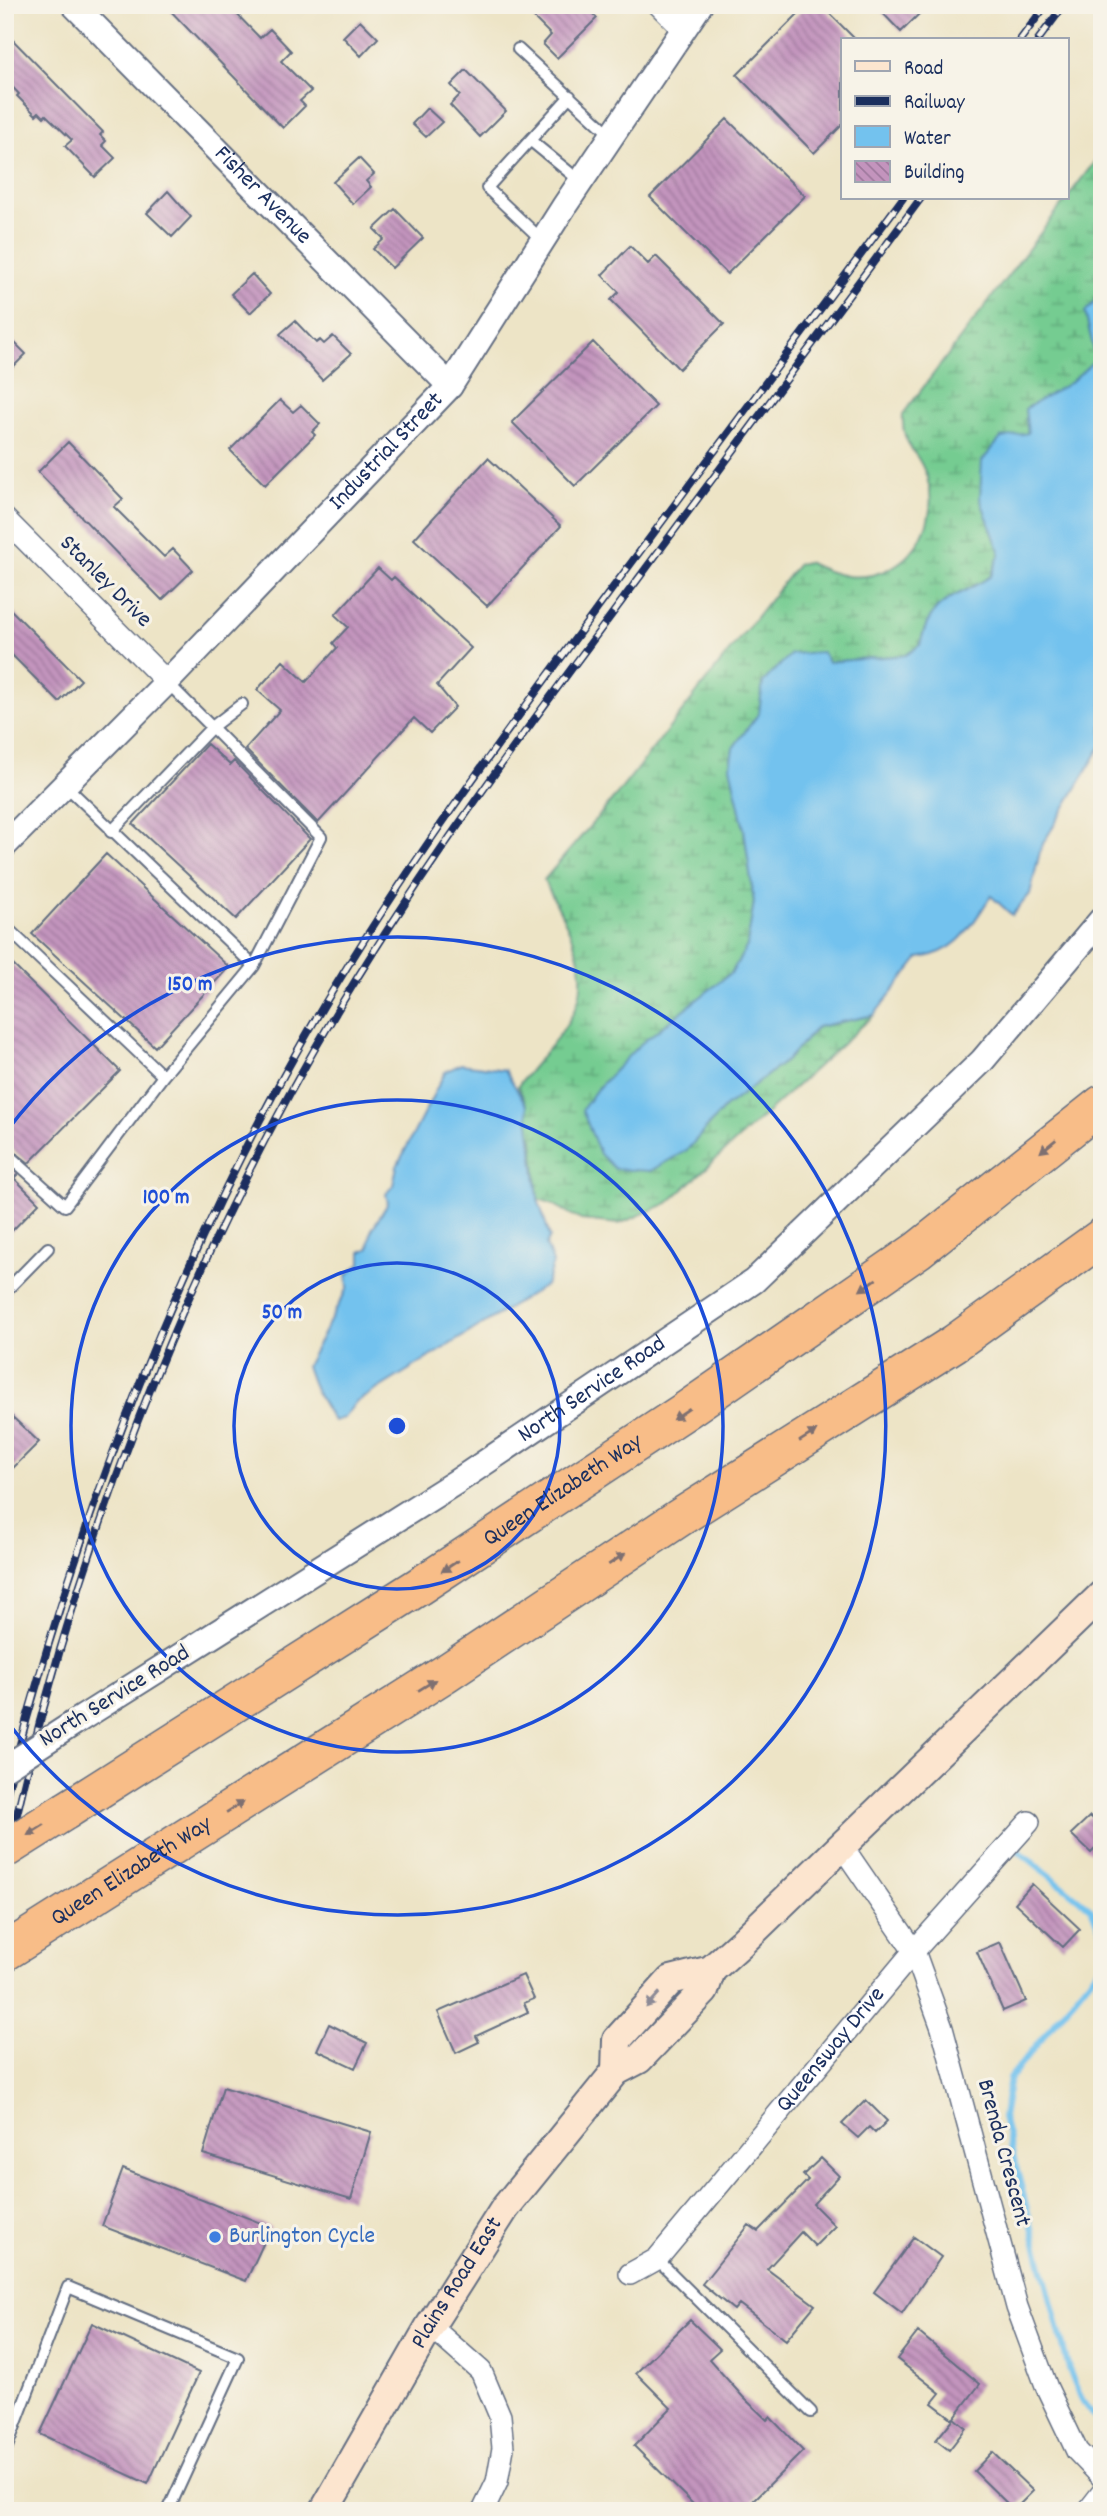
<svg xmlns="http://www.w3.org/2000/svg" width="1107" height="2516" viewBox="0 0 1107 2516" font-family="Dekko,sans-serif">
<defs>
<pattern id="wetland-marsh" width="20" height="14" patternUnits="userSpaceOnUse" patternTransform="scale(1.75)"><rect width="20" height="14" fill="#75cc91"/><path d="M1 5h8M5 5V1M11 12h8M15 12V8" fill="none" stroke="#5fa67a"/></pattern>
<pattern id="building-back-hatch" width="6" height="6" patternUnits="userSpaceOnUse" patternTransform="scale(1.75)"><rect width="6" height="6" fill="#c394bd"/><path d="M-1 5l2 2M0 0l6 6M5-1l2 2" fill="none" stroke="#9e799d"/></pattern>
</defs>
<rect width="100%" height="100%" fill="#f7f3e8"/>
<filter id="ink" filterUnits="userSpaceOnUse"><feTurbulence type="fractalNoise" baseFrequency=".0143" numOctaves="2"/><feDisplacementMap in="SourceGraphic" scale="14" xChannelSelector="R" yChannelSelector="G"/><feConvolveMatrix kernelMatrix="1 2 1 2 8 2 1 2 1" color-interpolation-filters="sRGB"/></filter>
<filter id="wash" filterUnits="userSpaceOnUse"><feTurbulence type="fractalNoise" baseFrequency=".00686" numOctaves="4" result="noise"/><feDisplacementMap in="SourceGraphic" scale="28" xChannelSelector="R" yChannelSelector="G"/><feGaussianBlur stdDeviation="1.57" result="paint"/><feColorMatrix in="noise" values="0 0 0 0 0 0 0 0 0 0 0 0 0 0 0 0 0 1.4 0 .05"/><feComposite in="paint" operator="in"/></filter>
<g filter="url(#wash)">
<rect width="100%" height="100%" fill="#ede4c6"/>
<!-- wetland -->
<path fill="url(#wetland-marsh)" stroke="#487e78" stroke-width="2" d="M1102,152V294L1085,312L1096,359L1071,382L1025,409L1028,433L980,498L1000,553L991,576C954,600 931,596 920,645L906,655L827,662L763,682L759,713L733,748L730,766L744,829L754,902L747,946L732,972L699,1000L687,1150L724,1108L787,1060L817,1027L874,1015L668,1203L619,1224L581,1220L551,1203L538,1199L533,1139L527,1128V1106L518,1086C535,1062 560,1039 573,1013C597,969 563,919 544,880L615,797L798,564L807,562C834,576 860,583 889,569C922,552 938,513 927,478C919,449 901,449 903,414Z"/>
<!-- water -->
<path fill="#73c2ee" stroke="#4778a6" stroke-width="2" d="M1102,294V745L1041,847L1030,894L1012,915L991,896C970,927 959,953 919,958L874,1015L817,1027L787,1060L724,1108L687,1150L650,1171L615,1169L600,1154L582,1110L597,1089L638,1046L732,972L747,946L754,902L744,829L730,766L733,748L759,713L763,682L791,654L822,652L828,662L906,655L920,645C931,595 954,601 991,576L1000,553L980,498L982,461L1001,438L1028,433L1025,409L1071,382L1096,359L1085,312Z
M461,1064L505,1070L527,1106L538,1199L550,1237L546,1245L553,1263L546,1285L355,1403L344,1418L333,1421L314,1388L306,1366L348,1287L347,1275L361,1263V1252L369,1248L371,1231L388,1203L386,1194L393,1185L397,1166L445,1072Z"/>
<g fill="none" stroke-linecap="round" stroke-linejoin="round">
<!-- stream -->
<path stroke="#73c2ee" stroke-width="6" d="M1015,1848L1091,1909L1102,1933
M1102,1964L1010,2078L1003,2117L1069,2369C1077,2390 1084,2410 1102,2425"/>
</g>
<g id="blocks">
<!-- building -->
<path fill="url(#building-back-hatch)" d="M165,5H228L260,38L270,29L291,51L281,61L311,91L300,101L305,106L283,128Z
M521,5H584L597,18L557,58L543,44L551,35Z
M807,5H821L856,40H843V124L814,153L737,75Z
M875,5H928L901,32Z
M360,20L378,38L361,56L343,37Z
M5,32L103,132L100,135L106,141L102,145L115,158L95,177L65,146L72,140L46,115L44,117L39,112L36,115L17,96L19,94L5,79Z
M466,70L506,111L480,137L450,105L460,95L451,85Z
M427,108L442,122L426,137L412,124Z
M727,119L805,196L727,274L650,197Z
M359,158L374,174L366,181L371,187L353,204L333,182Z
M168,191L191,217L172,237L147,213Z
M395,209L423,238L392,268L373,249L384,239L374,229Z
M630,246L648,264L656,256L724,324L679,369L611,300L619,292L602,275Z
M252,274L270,294L250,313L231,294Z
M295,321L316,343L320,340L324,344L333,336L351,354L322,380L280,334Z
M5,333L26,354L5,375Z
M593,342L656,406L575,486L512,422Z
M280,400L293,412L301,405L320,424L312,432L315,435L265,485L230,450Z
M68,442L123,499L114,507L164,557L173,549L193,570L162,600L38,472Z
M488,458L561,526L487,606L414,539Z
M378,568L391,580L394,577L471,648L437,685L455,707L430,733L414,718L318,823L245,749L280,710L257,690L283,661L306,682L337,648L333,643L348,627L335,615Z
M5,604L81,680L59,702L5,648Z
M207,744L230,765L234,761L310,839L236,919L133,824Z
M106,854L229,967L155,1047L32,934Z
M5,957L120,1071L29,1163L5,1144Z
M5,1163L18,1174L14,1178L39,1203L5,1238Z
M5,1410L39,1442L5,1476Z
M1090,1816L1102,1827V1842L1091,1853L1071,1834Z
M1032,1884L1080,1929L1063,1947L1015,1903Z
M1000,1942L1026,2001L1003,2011L977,1952Z
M523,1975L534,1999L524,2003L528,2012L476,2036L479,2042L456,2053L438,2012Z
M329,2024L367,2043L355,2068L317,2050Z
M223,2087L371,2132L351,2199L203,2154Z
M866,2100L887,2121L875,2133L869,2127L858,2138L842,2124Z
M821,2158L839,2176L813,2204L835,2226L815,2246L801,2232L767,2269L815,2305L786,2340L739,2304L734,2310L702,2284L749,2225L758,2231L808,2180L803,2175Z
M123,2169L271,2227L246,2281L102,2226Z
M914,2237L941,2257L902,2313L874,2292Z
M690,2320L720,2349L709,2359L743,2397L767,2420L770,2417L803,2451L743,2511H700L634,2446L671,2408L636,2373Z
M92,2323L199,2373L148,2484L40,2434Z
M918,2332L980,2384L953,2419L932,2403L940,2393L897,2359Z
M954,2418L966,2428L949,2450L936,2440Z
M992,2452L1033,2491L1014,2510L974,2471Z"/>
</g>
</g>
<g filter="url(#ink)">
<use href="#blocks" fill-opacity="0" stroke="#646e82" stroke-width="2"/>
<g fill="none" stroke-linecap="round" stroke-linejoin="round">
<defs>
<path id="service" d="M518,49L611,135
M531,141L580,181
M542,240L487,188L570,96
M167,682L321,837L254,966
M65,785L254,966L163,1076
M111,832L212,727L242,704
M5,926L163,1076L65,1206L5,1152
M5,1292L48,1248
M657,2259L811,2412
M5,2452L68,2287L238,2358L168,2511"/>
<g id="minor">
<path d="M659,5L683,29"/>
<path d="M5,519L167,682"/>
<path d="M842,1846L914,1951L942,2028L1017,2307L1047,2388L1077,2451L1102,2477"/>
<path id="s1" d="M630,2274L657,2259L914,1951L1029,1822"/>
<path d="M430,2326L481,2371L500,2416L503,2448L497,2482L483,2511"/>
<path d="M1088,2511L1102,2493"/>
</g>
<g id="tertiary">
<path id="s2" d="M74,5L450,386"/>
<path id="s3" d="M5,845L167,682L450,386L565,205L700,5"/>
<path id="s4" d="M74,1723L456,1482L754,1281L982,1061L1102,919"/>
</g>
<g id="secondary">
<path d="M616,2071L617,2040L671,1980L711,1970L741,1943L1102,1595"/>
<path id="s5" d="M324,2511L430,2326L505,2208L616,2071L639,2059L704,1991L711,1970"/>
</g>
<g id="motorway">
<path id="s6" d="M67,1810L418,1587L688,1409L918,1250L1102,1104"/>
<path id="s7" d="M5,1952L446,1673L679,1518L955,1343L1102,1237"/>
</g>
</defs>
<!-- service casing -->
<use href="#service" stroke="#646e82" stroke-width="14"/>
<!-- minor casing -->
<use href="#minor" stroke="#646e82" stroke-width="24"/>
<!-- tertiary casing -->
<use href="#tertiary" stroke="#646e82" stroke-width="28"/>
<!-- secondary casing -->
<use href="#secondary" stroke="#646e82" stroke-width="32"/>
<!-- motorway casing -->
<use href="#motorway" stroke="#646e82" stroke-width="40"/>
<!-- service -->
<use href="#service" stroke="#fff" stroke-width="10"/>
<!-- minor -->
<use href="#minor" stroke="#fff" stroke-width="21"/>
<!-- tertiary -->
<use href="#tertiary" stroke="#fff" stroke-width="24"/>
<!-- secondary -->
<use href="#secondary" stroke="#fce5cf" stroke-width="28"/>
<!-- motorway -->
<use href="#motorway" stroke="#f8bd88" stroke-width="37"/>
<defs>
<path id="rail" d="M1020,40L1046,5
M1038,40L1064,5
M5,1800C68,1555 153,1320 272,1097C364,924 481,766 597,609C699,472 801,335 903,198
M5,1868C69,1566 181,1271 340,1006C426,863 527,728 627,594C725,462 823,330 921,198"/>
</defs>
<!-- rail casing -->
<use href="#rail" stroke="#1b2f5e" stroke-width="8"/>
<!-- rail -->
<use href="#rail" stroke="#f7f3e8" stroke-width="5" stroke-dasharray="16" stroke-linecap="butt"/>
<defs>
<path id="tertiary-bridge" d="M5,1768L74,1723"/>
<path id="motorway-bridge" d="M5,1849L67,1810"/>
</defs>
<!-- tertiary-bridge casing -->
<use href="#tertiary-bridge" stroke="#646e82" stroke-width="28" stroke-linecap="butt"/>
<!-- motorway-bridge casing -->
<use href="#motorway-bridge" stroke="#646e82" stroke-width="40" stroke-linecap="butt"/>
<!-- tertiary-bridge -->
<use href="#tertiary-bridge" stroke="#fff" stroke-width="24"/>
<!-- motorway-bridge -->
<use href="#motorway-bridge" stroke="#f8bd88" stroke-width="37"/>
</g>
<!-- one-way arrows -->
<defs><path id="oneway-solid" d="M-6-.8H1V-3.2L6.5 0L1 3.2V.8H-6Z" transform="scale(1.75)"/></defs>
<g fill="#7e6f71">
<use href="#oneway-solid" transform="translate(1048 1146) rotate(141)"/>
<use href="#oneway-solid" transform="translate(868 1285) rotate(145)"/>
<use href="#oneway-solid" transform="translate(681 1414) rotate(146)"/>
<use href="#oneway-solid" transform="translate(808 1436) rotate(-32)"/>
<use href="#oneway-solid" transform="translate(617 1559) rotate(-34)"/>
<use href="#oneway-solid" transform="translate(450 1566) rotate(147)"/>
<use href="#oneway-solid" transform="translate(427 1685) rotate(-32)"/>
<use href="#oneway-solid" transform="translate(235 1807) rotate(-32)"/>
<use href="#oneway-solid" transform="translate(36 1830) rotate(148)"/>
</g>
<use fill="#8c8a96" href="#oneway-solid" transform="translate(653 2000) rotate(132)"/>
</g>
<!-- distance rings -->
<g fill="none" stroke="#1d4ed8" stroke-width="3.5">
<circle cx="397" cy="1426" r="163"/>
<circle cx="397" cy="1426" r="326"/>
<path d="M6 1132A489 489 0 1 1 6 1720"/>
</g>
<!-- markers -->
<circle fill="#3f7fe0" stroke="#f7f3e8" stroke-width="2.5" cx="215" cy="2237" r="7"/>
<g text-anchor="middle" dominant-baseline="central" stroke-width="6" stroke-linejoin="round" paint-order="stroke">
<!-- street labels -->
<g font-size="24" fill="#1b2f5e" stroke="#f7f3e8">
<text stroke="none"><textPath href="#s2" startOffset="268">Fisher Avenue</textPath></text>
<text stroke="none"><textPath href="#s3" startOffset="548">Industrial Street</textPath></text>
<text transform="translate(105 582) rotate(45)">Stanley Drive</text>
<text stroke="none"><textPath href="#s4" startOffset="616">North Service Road</textPath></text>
<text stroke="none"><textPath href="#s6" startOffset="590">Queen Elizabeth Way</textPath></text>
<text transform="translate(115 1697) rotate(-32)">North Service Road</text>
<text stroke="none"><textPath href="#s7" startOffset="150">Queen Elizabeth Way</textPath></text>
<text stroke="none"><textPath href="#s1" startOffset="303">Queensway Drive</textPath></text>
<text transform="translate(1003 2153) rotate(75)">Brenda Crescent</text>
<text stroke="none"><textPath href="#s5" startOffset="264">Plains Road East</textPath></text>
</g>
<!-- shop labels -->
<g font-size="24" fill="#366cbe" stroke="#f7f3e8" text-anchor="start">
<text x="229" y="2237">Burlington Cycle</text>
</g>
</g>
<circle cx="397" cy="1426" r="10" fill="#1d4ed8" stroke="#f7f3e8" stroke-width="3.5"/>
<g font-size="21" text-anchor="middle" font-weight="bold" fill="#1d4ed8" stroke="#f7f3e8" stroke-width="6" stroke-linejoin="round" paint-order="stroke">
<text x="190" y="990">150 m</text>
<text x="166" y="1203">100 m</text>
<text x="282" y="1318">50 m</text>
</g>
<!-- margin -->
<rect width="1107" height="2516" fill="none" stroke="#f7f3e8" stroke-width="28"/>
<!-- legend -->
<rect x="841" y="38" width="228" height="161" fill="#f7f3e8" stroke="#9fa5b1" stroke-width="2"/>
<rect x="855" y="61" width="35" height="10" fill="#fce5cf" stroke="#9fa5b1" stroke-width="2"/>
<text x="904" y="74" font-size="21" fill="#1b2f5e">Road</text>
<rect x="855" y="96" width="35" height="10" fill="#1b2f5e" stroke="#9fa5b1" stroke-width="2"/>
<text x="904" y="108" font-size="21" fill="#1b2f5e">Railway</text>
<rect x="855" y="126" width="35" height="21" fill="#73c2ee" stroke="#9fa5b1" stroke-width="2"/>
<text x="904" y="144" font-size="21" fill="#1b2f5e">Water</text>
<rect x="855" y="161" width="35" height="21" fill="url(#building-back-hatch)" stroke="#9fa5b1" stroke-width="2"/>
<text x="904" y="178" font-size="21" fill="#1b2f5e">Building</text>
</svg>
